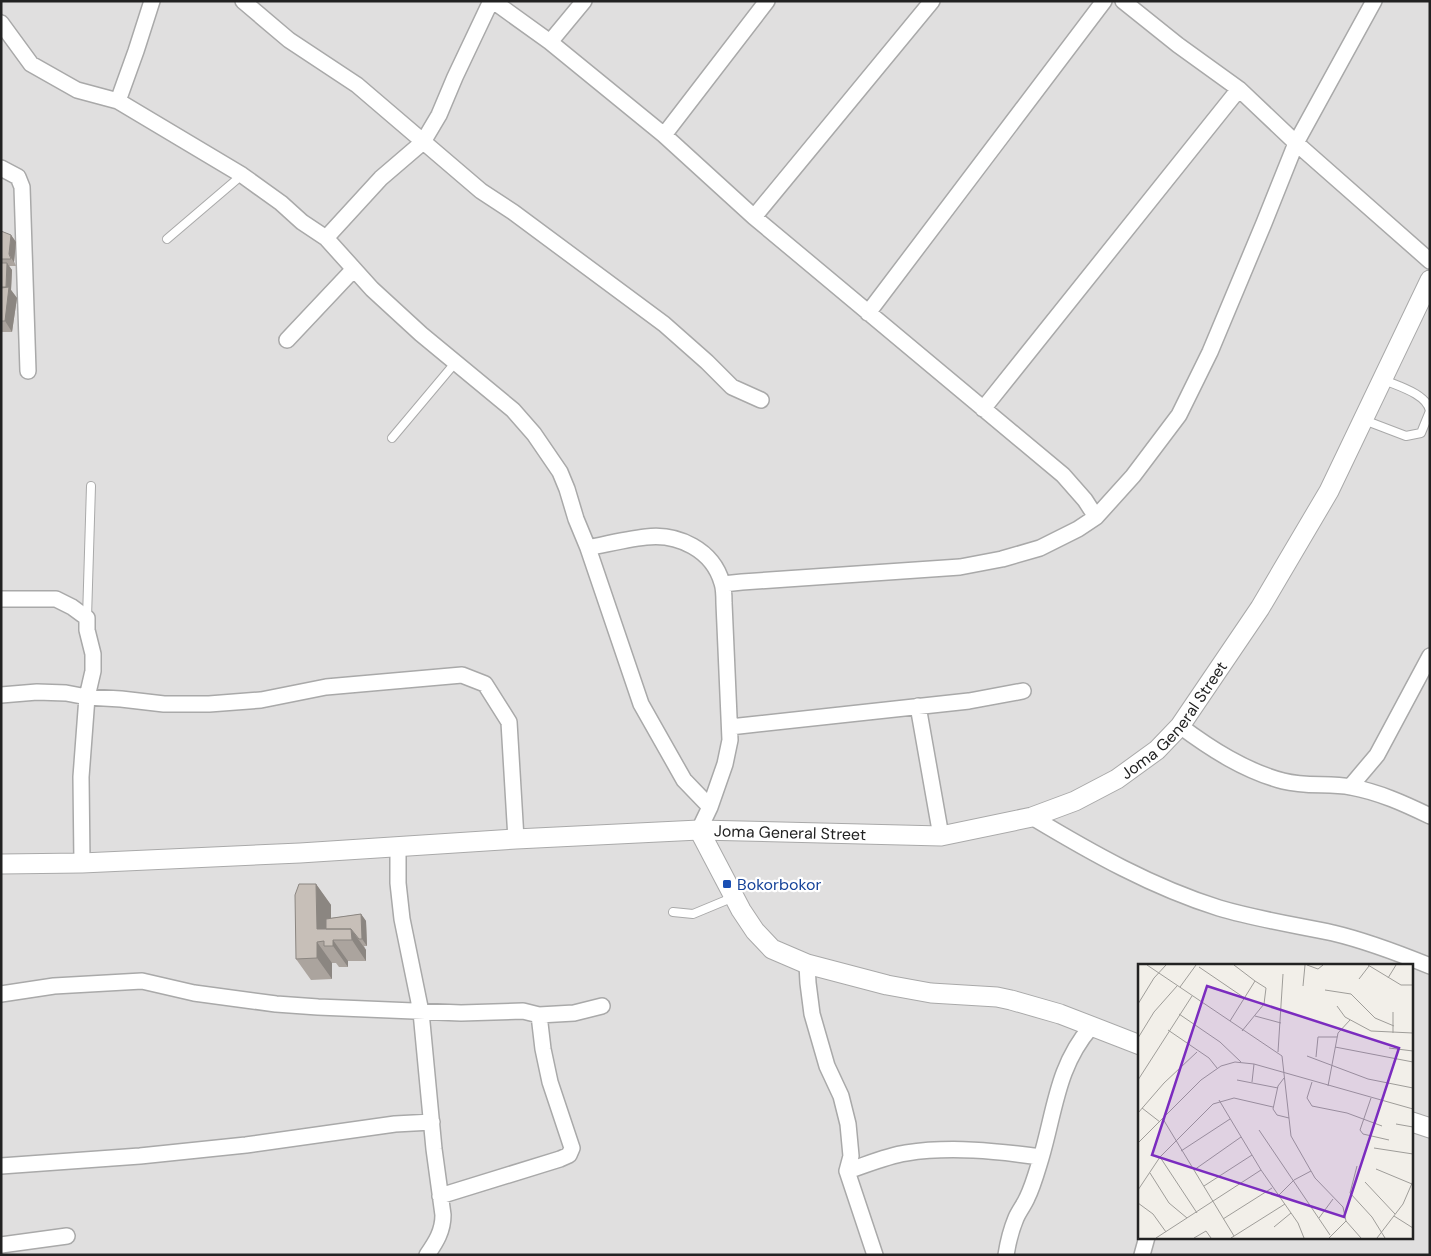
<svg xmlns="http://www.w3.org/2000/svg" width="1431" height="1256" viewBox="0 0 1431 1256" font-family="'DM Sans',sans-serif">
<rect width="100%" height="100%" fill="#f2efe9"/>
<!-- residential -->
<path fill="#e0dfdf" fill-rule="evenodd" d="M1,1H1430V1255H1ZM1140,965H1412V1237H1140Z"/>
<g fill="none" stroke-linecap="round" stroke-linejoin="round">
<defs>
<path id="service" d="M167,239L242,175
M1384,380C1398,386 1427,394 1430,411
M1364,420L1406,436L1421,433L1430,411
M392,438L455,363
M87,618L91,486
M673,912L693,914L734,897"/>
<path id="minor" d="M243,1L289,40L357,85L481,191L513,212L664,324L707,362L732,387L761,400
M493,1L550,42L664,135L754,217L1063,475L1085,500L1096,517
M1123,1L1178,45L1239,89L1296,143L1430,261
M1,23L31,64L77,90L118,101L242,175L281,203L302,222L326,238L372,289L421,334L513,410L534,434L560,472L567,489L576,519L588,548L641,704L684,780L710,807L699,830
M550,42L584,1
M118,101L136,51L152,1
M664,135L767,1
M1,168L18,177L22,187L28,371
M754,217L932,1
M326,238L381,178L423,142L439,115L455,77L491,1
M868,313L1104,1
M287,340L353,270
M983,409L1239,89
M588,548C607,544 627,539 646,537C678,533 713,550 722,583C724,589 724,596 724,603L730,740L725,764L710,807
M723,584L742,582L960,567L1002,559L1040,548L1078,529L1096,517L1133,476L1179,415L1210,352L1264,223L1296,143L1374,1
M1,599H56L72,607L87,618V630L93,654V671L87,697L81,777L82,863
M1,695L37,692L66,693L87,697L121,699L164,704H209L261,700L326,687L462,675L485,684L509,722L516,839
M918,706L941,836
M1180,726C1211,749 1245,771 1283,781C1306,787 1329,783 1351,787C1379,792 1405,804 1430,816
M730,727L969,701L1023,691
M1350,787L1377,755L1430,656
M1032,817C1092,853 1152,887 1219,908C1256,919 1295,925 1333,933C1367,941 1398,953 1430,966
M398,848V883L402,919L421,1012L434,1149L443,1215C443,1231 436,1242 427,1255
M807,964L808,983L812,1014L827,1066L841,1096L848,1124L851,1156L847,1171L875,1255
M1,994L54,986L142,981L194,993L276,1004L318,1007L461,1013L523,1011L539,1015L574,1013L602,1006
M1,1166L140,1156L246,1145L395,1124L432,1122
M847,1171C866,1165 886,1156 906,1153C951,1146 996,1151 1041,1157
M440,1196L560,1159L569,1155L572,1148L550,1082L543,1049L539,1015
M1,1245L67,1236
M1006,1255C1008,1242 1011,1230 1016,1218C1019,1211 1024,1205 1027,1198C1033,1186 1037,1171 1041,1158C1055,1111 1057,1066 1091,1027
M1142,1255L1147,1237"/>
<g id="tertiary">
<path d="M699,830L741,910L755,931L772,949L807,964L887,985L931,993L997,997L1011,1000L1060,1014L1140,1045"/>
<path id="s1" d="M1,864L82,863L300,853L516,839L699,830L941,836L1032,817L1075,801L1117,779L1157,750L1180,726L1260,608L1329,491L1430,280"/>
<path d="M1412,1122L1430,1128"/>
</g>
</defs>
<!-- service casing -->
<use href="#service" stroke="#a9a9a9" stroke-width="10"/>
<!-- minor casing -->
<use href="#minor" stroke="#a9a9a9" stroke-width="18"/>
<!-- tertiary casing -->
<use href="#tertiary" stroke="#a9a9a9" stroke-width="21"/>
<!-- service -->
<use href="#service" stroke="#fff" stroke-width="8"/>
<!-- minor -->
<use href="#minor" stroke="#fff" stroke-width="15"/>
<!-- tertiary -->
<use href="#tertiary" stroke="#fff" stroke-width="19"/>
</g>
<!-- wall -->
<path fill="#aba49e" d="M1,231L11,235L16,242L14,262L16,266H9L12,270L11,290L17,298L12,332H1Z
M316,884L331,905V918L361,914L366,921L367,946H364L366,950V961H348V967H339L336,963H332V979L311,980L296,959Z"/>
<!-- shaded-wall -->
<path fill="#8b8681" d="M11,235L16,242L14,262L16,266L9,254Z
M7,263L12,270L11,290L17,298L12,332L5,321Z
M316,884L331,905V940L317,929Z
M361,914L366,921L367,946L362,939Z
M351,929L366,950V961L352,940Z
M333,940L348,961V967L333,946Z
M317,942L332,963V979L317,958Z"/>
<!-- building -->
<path fill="#c7bfb8" stroke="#8b8681" d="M1,231L11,235L9,254L11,259H1Z
M1,263H7L6,287H1Z
M9,287L5,321H1V288Z
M299,884H316L317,929H351L352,940H333V946H324V941L317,942V958L296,959L295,895Z
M361,914L362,939H359L351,929H326V919Z"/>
<!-- markers -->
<rect fill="#1a4fb4" stroke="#fff" stroke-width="2" x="722" y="879" width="10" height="10" rx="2.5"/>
<g text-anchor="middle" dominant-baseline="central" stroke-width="4.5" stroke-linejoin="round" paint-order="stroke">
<!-- street labels -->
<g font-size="16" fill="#222" stroke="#fff">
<text stroke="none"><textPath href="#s1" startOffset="1210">Joma General Street</textPath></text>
<text stroke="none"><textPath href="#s1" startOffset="790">Joma General Street</textPath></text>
</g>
<!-- transit labels -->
<g font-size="16" fill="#164399" stroke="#fff" text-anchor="start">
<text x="737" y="884">Bokorbokor</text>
</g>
</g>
<!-- overview -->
<g transform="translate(1138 964)">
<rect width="275" height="275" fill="#f2efe9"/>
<path fill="none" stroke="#9f9d99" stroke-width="1" d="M9,1L144,92L153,172L177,214L205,243L208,257M169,1L180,5L185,1M230,1L263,21H275M61,3L108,35M250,14L258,1M221,15L231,2M165,22L167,1M42,23L58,1M187,26L213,30L237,54L256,62M0,40L16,14L28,1M199,42L207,53L233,67L275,69M41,50L82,78L103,98M117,52L143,59M92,57L117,17L96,1M30,66L71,94L79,104M104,67L126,40L128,24L117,17M255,69V48M0,74L16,48L39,22M197,83L275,98M251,84L275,87M140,88L145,10M169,92L230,115L275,124M178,93L180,73H199M146,114L140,122L135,145L139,151L151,154M0,116L54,32M99,116L140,124M114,118L116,100M174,118L169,134L174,142L209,149L244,162M190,122L200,69L212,56M233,134L222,166L225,170L251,176M81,136L123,206L160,259L166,274M4,144L22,158M0,149L26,119L59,88M25,155L96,272M258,160L275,163M121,166L192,271M0,179L63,116L83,102L97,98L116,100L275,145M236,184L275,190M43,187L92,155M22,193L59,249M219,202L212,229L234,253L247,274M238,205L274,220M56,206L103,173M12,209L31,239L49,254M227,218L257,250M66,222L114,191M0,226L22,193L75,140L96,134L135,143M140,232L156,216L173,207M0,239L15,250L28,268M256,252L275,264M181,254L195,235M85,255L134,224M136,263L153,249M18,274L123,206M56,274L68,267L73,274M93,274L147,240M191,274L208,257L223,274M239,274L265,240L275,217"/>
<path fill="#7b2cbf" fill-opacity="0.15" stroke="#7b2cbf" stroke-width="2.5" d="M69,22L261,84L206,253L14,191Z"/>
<rect width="275" height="275" fill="none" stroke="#222" stroke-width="2.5"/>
</g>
<!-- border -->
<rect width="1431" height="1256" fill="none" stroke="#222222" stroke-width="5"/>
</svg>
